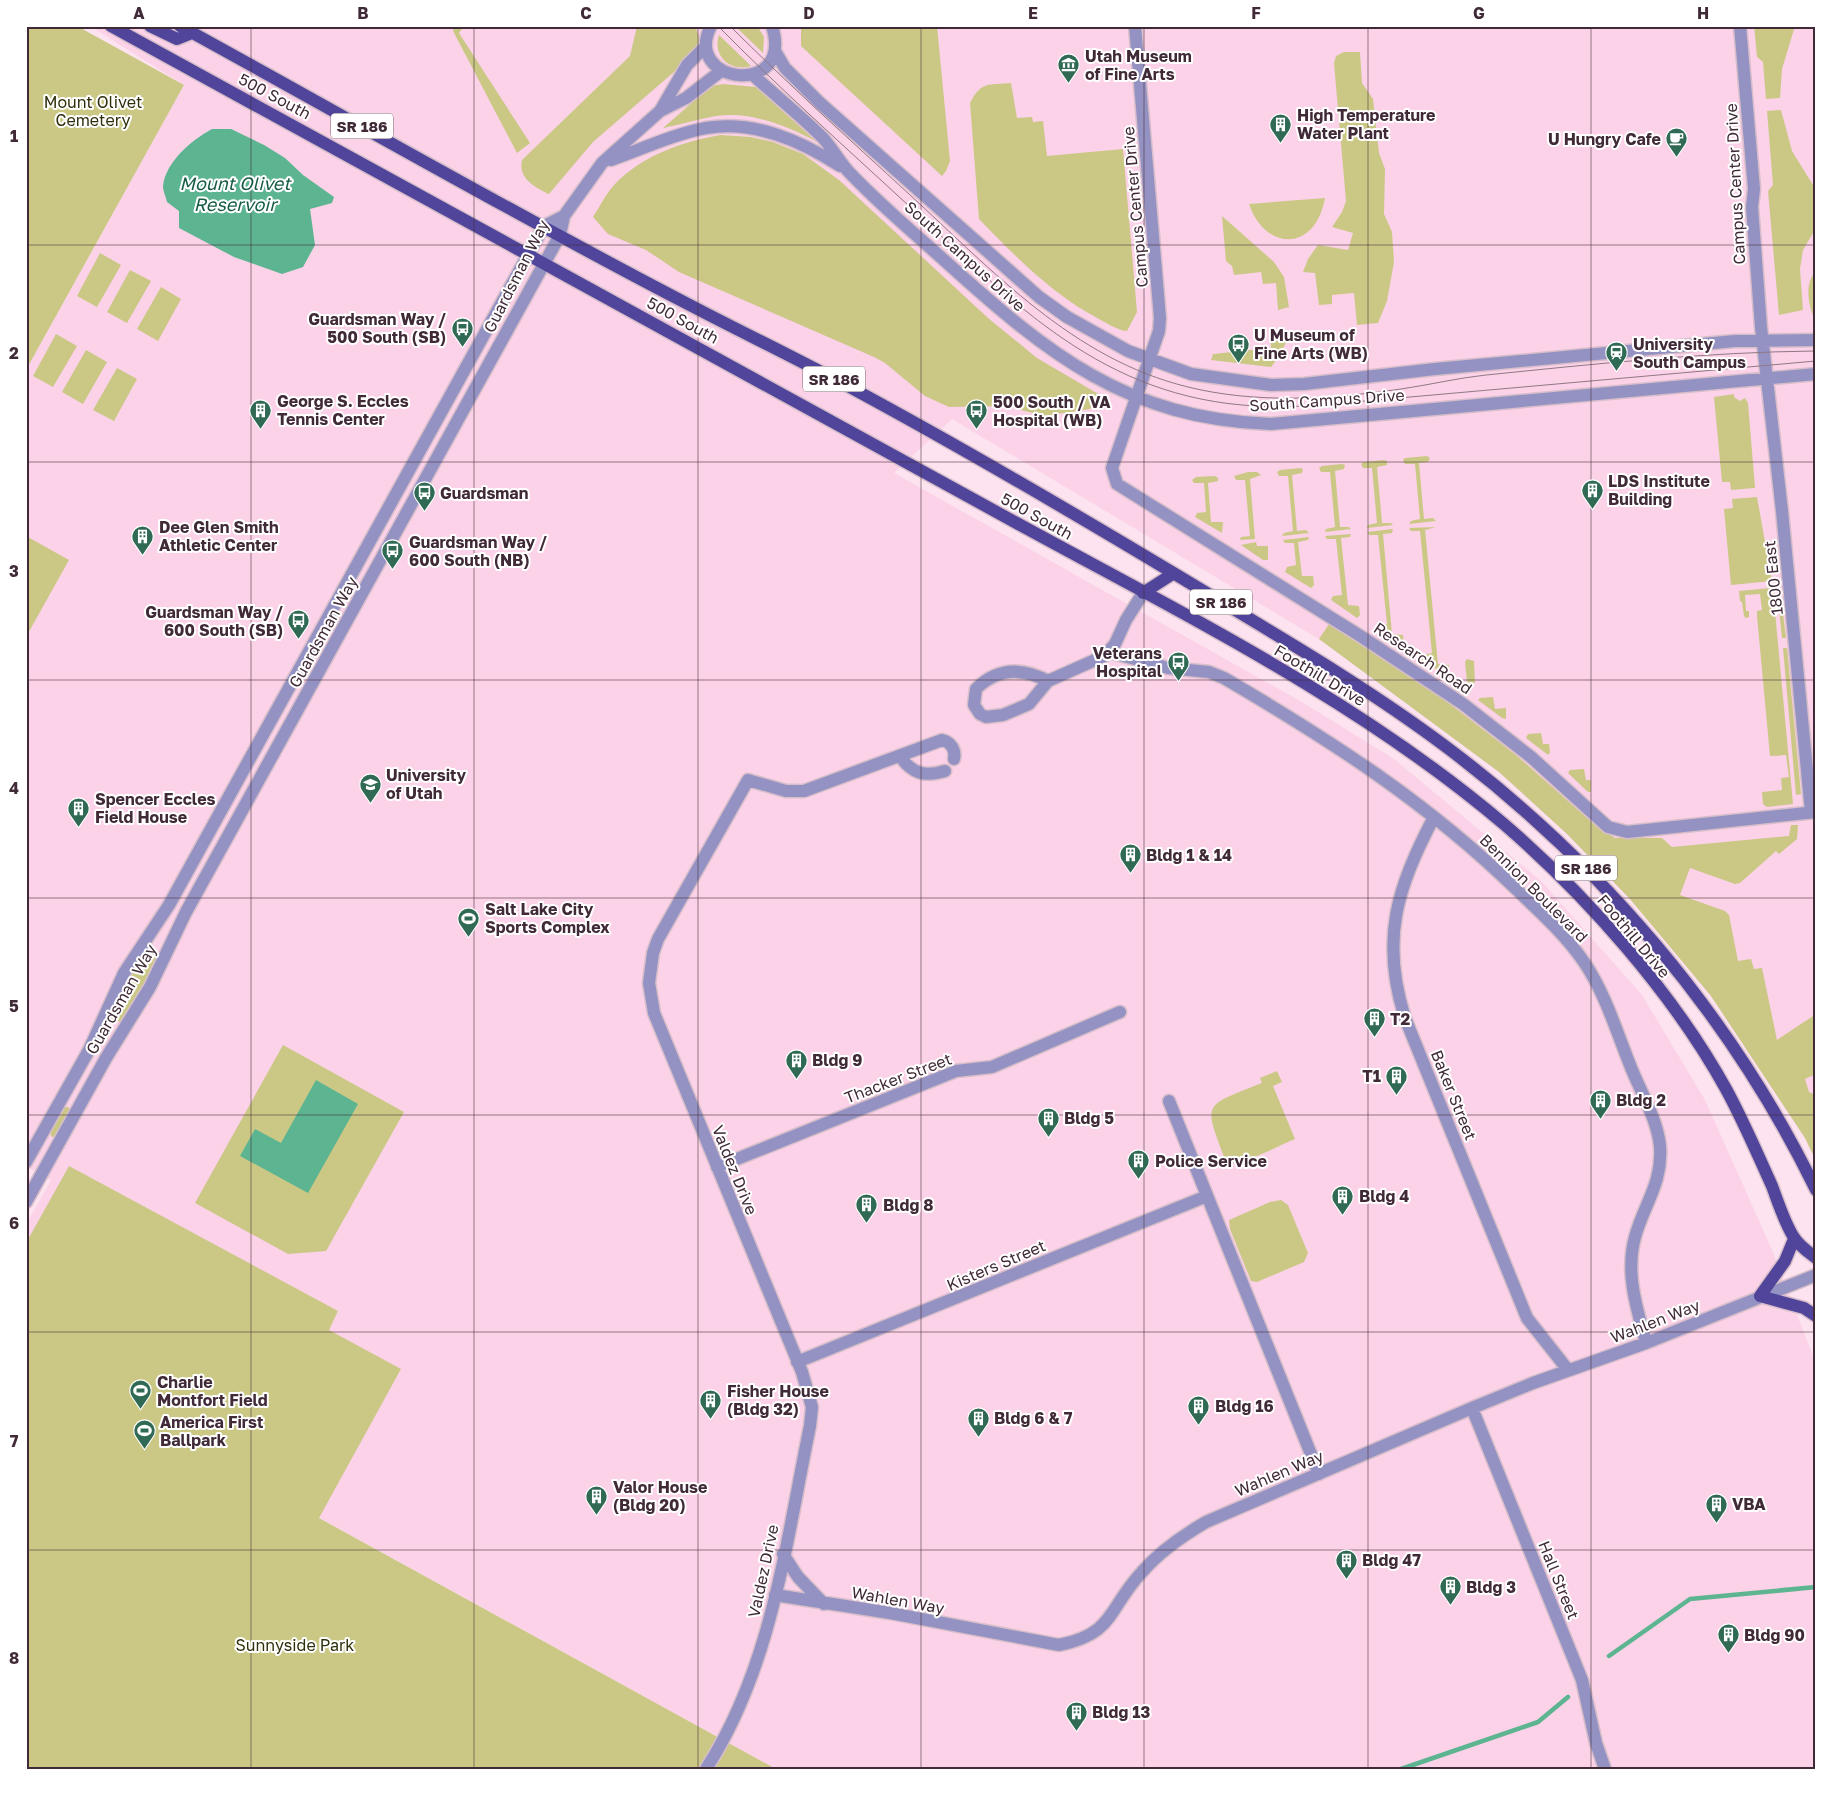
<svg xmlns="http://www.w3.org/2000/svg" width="1842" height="1795" viewBox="0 0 1842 1795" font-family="'Golos Text',sans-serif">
<rect width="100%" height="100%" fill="#fce3ef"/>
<!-- built -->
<path fill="#fbd2e7" d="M90,26H1816V1161L1805,1138L1711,996L1630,899L1567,834L1499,772L1410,705L1319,639L952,419L894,473L1302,702L1394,759L1542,882L1642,995L1705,1100L1772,1250L1816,1364V1769H776L318,1517L401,1369L26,1570V1225L51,1180L26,1167V370L184,85Z"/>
<!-- green -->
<path fill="#cbc886" d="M26,26H77L184,85L26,370Z
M454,26H464L459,33L530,143L517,153L453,31Z
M637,26H694C701,35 699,43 696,53L593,142L549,194C534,187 518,178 522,160L630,56Z
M735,26L758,27L764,37L763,53Z
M801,26H937L950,161L946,171L942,176L801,46Z
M1754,26H1795L1782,69L1780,98L1766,99L1763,62L1757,57Z
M719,35L751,66C730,72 712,56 719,35Z
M1344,52H1360L1362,83L1373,99L1379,153L1385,169L1384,214L1392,232L1394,262L1387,301L1378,323L1357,325L1354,293L1332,295V304L1319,305L1315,273L1303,272L1308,259L1318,245L1348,250L1353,233L1332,227L1342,212L1346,201L1334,63L1336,56Z
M1011,83L1017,118L1032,117L1033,122L1043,121L1047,156L1123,149L1137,312L1127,331C1117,330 1108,324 1099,319C1052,294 1016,257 979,219L970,103C981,81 989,85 1011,83Z
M723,84L756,87L817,142C787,126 751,111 716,116C698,119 680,125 663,128L711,86Z
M1781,110L1792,151L1816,190V228L1803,250L1800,269L1803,310L1779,315L1768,191L1773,185L1767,111Z
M721,135L751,137L773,142L803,154L839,180L988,318L1037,358L1100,395L1090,409L1044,416L1005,406L949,407L925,396L885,363L874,357L679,272L646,250L608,234L593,217C600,206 606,194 614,185C641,156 683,141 721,135Z
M1325,198C1315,253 1265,251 1249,204Z
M1222,216L1274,262L1284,277L1289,307L1278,310L1276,283L1263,284L1261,272L1234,275L1232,266L1226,261Z
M100,253L121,265L97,307L77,296Z
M130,270L151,281L127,323L107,312Z
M1816,271V323C1809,308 1803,284 1816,271Z
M161,287L181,299L158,341L137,329Z
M56,334L77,346L53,387L33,376Z
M1281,335L1286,342L1280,355L1271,367L1211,360L1213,354L1271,348V336Z
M86,350L107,362L83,404L62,392Z
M117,368L137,379L114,421L93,410Z
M1734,394V397L1740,401L1745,398L1748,403L1755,488L1731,490L1730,482H1722L1714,397Z
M1427,456L1430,458L1428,462L1419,463L1424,519L1433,518L1436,521L1409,524L1411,521L1420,519L1415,464H1405L1403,460L1405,458Z
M1384,460L1387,461V465L1377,467L1382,523H1391L1393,525L1367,528L1368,525L1377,523L1372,468H1363L1361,464L1364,462Z
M1342,464L1345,465L1344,469L1335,471L1340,527H1349L1351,529L1325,532L1326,529L1335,527L1330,472H1321L1319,468L1322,466Z
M1300,468L1303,469L1302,473L1292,475L1297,531L1306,530L1309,533L1282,536L1284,533L1293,531L1288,476H1279L1277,472L1280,470Z
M1248,472H1257L1261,475L1250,479L1255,539L1240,540L1241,537L1250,536L1245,480H1236L1234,476Z
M1215,476L1218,478V481L1208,483L1211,522H1223L1222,533L1195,517L1197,513L1206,512L1204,483H1194L1192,480L1196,477Z
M1757,497L1772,581L1731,585L1724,509L1733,508L1732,499Z
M1436,527L1425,530L1438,664L1449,665V670L1444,674L1421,659L1423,655L1432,653L1420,531H1411L1409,528Z
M1393,529L1392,533L1383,534L1392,634L1403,635L1404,644L1401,647L1376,629L1378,625L1387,624L1378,535H1369L1367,532Z
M1351,534L1350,537L1341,538L1348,605L1359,606L1360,615L1357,618L1331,600L1333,596L1342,595L1336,539H1327L1325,536Z
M26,536L69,560L26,637Z
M1309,537L1308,540L1298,542L1302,576H1313L1314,585L1311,588L1285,572L1287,567L1296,565L1294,543H1285L1283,540Z
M1256,542L1257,546H1268V560H1263L1241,545Z
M1771,588L1773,590L1793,804L1767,807L1763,804L1762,792L1782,790L1781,778L1789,777L1786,755L1770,756L1757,616V611L1762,610L1760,594L1745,595L1746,611H1749V617L1746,618L1744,616L1742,602L1740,601L1739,591Z
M1780,589L1786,638H1782L1777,590Z
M1329,624L1441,697L1516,755L1595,825L1615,838H1662L1672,847L1789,836L1791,825H1798L1797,839L1779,854L1776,851L1740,883L1735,884L1690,868L1680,895L1725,911L1729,915L1738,961L1751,959L1754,969L1762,968L1777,1040L1816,1014V1074L1805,1079L1809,1092L1816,1095V1161L1805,1138L1711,996L1630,899L1567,834L1499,772L1319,639Z
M1783,648H1787L1801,794L1796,795Z
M1467,659L1474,661L1475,683L1467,682L1465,662Z
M1493,697L1495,709L1506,708V719L1502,718L1478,700L1480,698Z
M1541,733L1543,744H1549L1550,752L1548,755L1526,738L1528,734Z
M1584,769L1586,780H1591V792H1588L1568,773L1570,770Z
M151,950L156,951C160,972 134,1005 122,1021L112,1022C106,1003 138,963 151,950Z
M283,1045L404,1112L326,1251L288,1254L195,1203Z
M1277,1071L1282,1082L1273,1086L1295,1139C1280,1145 1240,1167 1226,1162C1203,1101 1202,1107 1262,1083L1260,1078Z
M62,1107H68L71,1112L55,1137H52L49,1131Z
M69,1166L338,1311L329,1330L401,1369L319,1518L776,1769H26V1243Z
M1281,1200L1288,1205L1308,1253L1304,1262L1257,1282L1251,1281L1230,1229L1229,1220L1270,1202Z"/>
<!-- water -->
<path fill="#5cb491" d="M212,129H231L264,145L285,158L303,175L334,197L332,203L310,209L315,245L303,267L282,274L234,257L179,228V211L167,202C166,197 163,191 163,186C166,161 192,140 212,129Z
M316,1080L358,1104L308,1193L240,1156L255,1129L281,1143Z"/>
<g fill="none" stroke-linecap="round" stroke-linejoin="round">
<!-- stream -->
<path stroke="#5cb491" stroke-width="4.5" d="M1609,1656L1690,1599L1816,1587
M1401,1769L1538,1722L1568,1697"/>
<defs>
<path id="minor" d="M711,26C681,84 795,99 772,26
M1135,26L1160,318L1159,331L1112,468L1117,484L1362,637L1463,704L1531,757L1608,827L1627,832L1816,812
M1740,26L1754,189L1752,207L1761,327L1782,511L1811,812
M775,51L785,68L819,102L1039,297L1067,317L1128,351L1191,374L1271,385L1304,384L1435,369L1735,341L1816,340
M753,75C776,96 801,116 823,138C832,148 839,161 848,171C878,203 913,232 945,261C1047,353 1126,419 1271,424L1816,374
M660,111L686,98L721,71
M611,160C642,149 674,134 706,128C755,120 801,141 840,166
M1109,652L1168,668L1209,672L1224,678C1330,740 1428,803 1516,889C1540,912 1565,934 1584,962C1605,993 1616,1030 1630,1065C1640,1091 1657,1118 1660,1146C1663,1183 1644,1204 1635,1237C1625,1274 1637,1308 1646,1343
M1048,681C1023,668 998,667 976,689L974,705L980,714L986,717L1003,715L1029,704L1048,681L1104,656L1115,644L1126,620L1143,593
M900,756C912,774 925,777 945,771
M1434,817C1397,888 1380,939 1405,1018L1527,1318L1568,1370
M1169,1101L1319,1474
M26,1162L89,1050L124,973L169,905L544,226L564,216
M717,1167L956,1071L992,1067L1120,1012
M26,1202L106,1058L150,987L186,912L560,235L564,216L602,163L660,111L687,65L706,46
M797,1362L1207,1196
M1472,1408L1582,1680L1596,1743L1605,1769
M783,1554L798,1577L824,1604
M775,1595L890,1613L1059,1645C1115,1634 1108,1608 1142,1572C1160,1551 1182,1536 1206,1522L1472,1408L1533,1383L1646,1343L1816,1275
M706,1769C772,1667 786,1542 810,1426L812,1407L802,1372L654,1013L649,983L653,953L658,939L748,780L786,791H804L942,740C951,742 956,750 954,759"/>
<path id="major" d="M111,26C402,183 692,343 982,504C1160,603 1349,692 1505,825C1587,896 1673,993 1726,1089C1743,1120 1757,1153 1772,1186C1778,1202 1784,1221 1793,1236C1798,1245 1808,1252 1816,1258
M150,26L177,39L192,33
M180,26C348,118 514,214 684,302C741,332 800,360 857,391C968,451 1077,515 1185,580C1273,633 1362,684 1445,746C1600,862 1731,1015 1816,1190
M1143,593L1174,573
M1760,1296L1785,1261L1794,1239
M1760,1296L1804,1308L1816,1316"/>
</defs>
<!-- minor casing -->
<use href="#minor" stroke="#d7beca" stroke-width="15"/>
<!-- major casing -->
<use href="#major" stroke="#d7beca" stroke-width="15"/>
<!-- minor -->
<use href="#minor" stroke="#9492c3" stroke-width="12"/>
<!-- major -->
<use href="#major" stroke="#51459b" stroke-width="12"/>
<!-- tram -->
<path stroke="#907884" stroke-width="1" d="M718,26C779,88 844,146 908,205C1014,303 1102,398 1256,406C1277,408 1299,406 1320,405L1816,361
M730,26C788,84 849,139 909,194C993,271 1073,359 1188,387C1257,404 1331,399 1401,389C1429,385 1457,378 1486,375C1595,364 1706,352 1816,351"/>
</g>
<!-- grid -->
<path fill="none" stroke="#412a37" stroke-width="1" stroke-opacity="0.55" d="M251,26V1769M474,26V1769M698,26V1769M921,26V1769M1144,26V1769M1368,26V1769M1591,26V1769M26,245H1816M26,462H1816M26,680H1816M26,898H1816M26,1115H1816M26,1332H1816M26,1550H1816"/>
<!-- icons -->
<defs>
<symbol id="museum-pin" viewBox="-11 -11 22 30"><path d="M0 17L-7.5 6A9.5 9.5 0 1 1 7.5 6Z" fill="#306a54" stroke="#fff"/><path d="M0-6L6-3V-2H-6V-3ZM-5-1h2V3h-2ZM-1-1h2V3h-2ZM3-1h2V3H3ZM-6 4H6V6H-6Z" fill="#fff"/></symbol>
<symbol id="building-pin" viewBox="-11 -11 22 30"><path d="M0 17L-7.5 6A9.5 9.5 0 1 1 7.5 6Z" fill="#306a54" stroke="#fff"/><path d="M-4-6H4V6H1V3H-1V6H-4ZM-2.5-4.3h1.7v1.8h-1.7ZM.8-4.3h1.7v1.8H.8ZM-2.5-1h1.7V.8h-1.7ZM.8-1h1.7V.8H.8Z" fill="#fff"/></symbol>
<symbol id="cafe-pin" viewBox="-11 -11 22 30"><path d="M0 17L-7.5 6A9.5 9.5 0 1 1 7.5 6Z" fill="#306a54" stroke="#fff"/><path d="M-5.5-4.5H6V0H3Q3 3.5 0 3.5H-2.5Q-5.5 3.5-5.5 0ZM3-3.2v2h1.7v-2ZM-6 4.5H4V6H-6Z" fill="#fff"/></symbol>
<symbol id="bus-pin" viewBox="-11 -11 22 30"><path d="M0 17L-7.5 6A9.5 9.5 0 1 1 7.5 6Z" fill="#306a54" stroke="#fff"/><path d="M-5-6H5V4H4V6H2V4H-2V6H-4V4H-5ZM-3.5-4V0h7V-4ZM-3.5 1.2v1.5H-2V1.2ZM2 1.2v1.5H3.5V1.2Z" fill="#fff"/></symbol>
<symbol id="station-pin" viewBox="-11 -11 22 30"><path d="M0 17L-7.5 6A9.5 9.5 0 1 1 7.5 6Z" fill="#306a54" stroke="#fff"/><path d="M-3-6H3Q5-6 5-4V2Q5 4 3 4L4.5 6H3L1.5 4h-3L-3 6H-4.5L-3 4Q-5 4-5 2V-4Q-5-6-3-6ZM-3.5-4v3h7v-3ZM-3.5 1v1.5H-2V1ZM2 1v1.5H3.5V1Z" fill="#fff"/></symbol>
<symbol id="university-pin" viewBox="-11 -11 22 30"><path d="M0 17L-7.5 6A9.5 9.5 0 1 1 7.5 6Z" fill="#306a54" stroke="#fff"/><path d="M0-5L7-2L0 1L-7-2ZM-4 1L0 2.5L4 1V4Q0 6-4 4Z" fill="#fff"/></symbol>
<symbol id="stadium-pin" viewBox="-11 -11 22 30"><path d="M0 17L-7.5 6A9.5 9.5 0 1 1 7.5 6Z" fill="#306a54" stroke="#fff"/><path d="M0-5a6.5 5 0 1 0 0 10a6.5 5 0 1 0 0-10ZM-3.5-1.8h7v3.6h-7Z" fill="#fff"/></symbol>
</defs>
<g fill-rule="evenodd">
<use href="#museum-pin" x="1056" y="52" width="25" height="34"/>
<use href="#building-pin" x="1268" y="112" width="25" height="34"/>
<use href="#cafe-pin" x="1664" y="126" width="25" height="34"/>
<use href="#bus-pin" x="450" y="316" width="25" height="34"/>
<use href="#bus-pin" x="1226" y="332" width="25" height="34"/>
<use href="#station-pin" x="1604" y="340" width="25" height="34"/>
<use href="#building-pin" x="248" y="398" width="25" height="34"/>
<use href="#bus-pin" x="964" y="398" width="25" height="34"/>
<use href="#building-pin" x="1580" y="478" width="25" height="34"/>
<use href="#bus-pin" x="412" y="480" width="25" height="34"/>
<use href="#building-pin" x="130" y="524" width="25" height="34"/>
<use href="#bus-pin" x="380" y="538" width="25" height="34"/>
<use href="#bus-pin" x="286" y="608" width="25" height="34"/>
<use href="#bus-pin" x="1166" y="650" width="25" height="34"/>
<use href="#university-pin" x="358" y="772" width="25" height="34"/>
<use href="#building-pin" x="66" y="796" width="25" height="34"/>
<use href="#building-pin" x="1118" y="842" width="25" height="34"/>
<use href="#stadium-pin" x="456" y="906" width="25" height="34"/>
<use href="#building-pin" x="1362" y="1006" width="25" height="34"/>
<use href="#building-pin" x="784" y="1048" width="25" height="34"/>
<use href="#building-pin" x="1384" y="1064" width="25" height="34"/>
<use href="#building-pin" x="1588" y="1088" width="25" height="34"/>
<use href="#building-pin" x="1036" y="1106" width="25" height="34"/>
<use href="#building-pin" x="1126" y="1148" width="25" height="34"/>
<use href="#building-pin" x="1330" y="1184" width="25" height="34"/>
<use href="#building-pin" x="854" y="1192" width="25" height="34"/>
<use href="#stadium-pin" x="128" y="1378" width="25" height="34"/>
<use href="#building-pin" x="698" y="1388" width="25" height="34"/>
<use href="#building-pin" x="1186" y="1394" width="25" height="34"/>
<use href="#building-pin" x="966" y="1406" width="25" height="34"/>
<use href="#stadium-pin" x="132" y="1418" width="25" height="34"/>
<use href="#building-pin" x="584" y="1484" width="25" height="34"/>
<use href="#building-pin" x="1704" y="1492" width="25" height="34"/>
<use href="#building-pin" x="1334" y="1548" width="25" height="34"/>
<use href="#building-pin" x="1438" y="1574" width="25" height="34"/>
<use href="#building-pin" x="1716" y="1622" width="25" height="34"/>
<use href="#building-pin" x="1064" y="1700" width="25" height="34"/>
</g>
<g text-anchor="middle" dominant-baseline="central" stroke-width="4" stroke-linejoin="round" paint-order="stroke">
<!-- shield labels -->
<g fill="#fff" stroke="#7a6a73" stroke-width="1">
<rect x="331" y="113.5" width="62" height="25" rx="4"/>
<rect x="803" y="366.5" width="62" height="25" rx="4"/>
<rect x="1190" y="589.5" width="62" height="25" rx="4"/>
<rect x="1555" y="855.5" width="62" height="25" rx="4"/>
</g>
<g font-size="15" font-weight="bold" fill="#412a37">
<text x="362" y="126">SR 186</text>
<text x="834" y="379">SR 186</text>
<text x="1221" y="602">SR 186</text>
<text x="1586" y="868">SR 186</text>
</g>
<!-- poi labels -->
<g font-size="16" font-weight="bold" fill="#412a37" stroke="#fff" text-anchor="start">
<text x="1085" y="56">Utah Museum<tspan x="1085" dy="18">of Fine Arts</tspan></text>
<text x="1297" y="115">High Temperature<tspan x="1297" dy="18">Water Plant</tspan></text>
<text x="1661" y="139" text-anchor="end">U Hungry Cafe</text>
<text x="446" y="319" text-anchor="end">Guardsman Way /<tspan x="446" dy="18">500 South (SB)</tspan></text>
<text x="1254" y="335">U Museum of<tspan x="1254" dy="18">Fine Arts (WB)</tspan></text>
<text x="1633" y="344">University<tspan x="1633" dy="18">South Campus</tspan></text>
<text x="277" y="401">George S. Eccles<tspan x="277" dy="18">Tennis Center</tspan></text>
<text x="993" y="402">500 South / VA<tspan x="993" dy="18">Hospital (WB)</tspan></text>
<text x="1608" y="481">LDS Institute<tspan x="1608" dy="18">Building</tspan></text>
<text x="440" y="493">Guardsman</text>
<text x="159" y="527">Dee Glen Smith<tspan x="159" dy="18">Athletic Center</tspan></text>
<text x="409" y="542">Guardsman Way /<tspan x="409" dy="18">600 South (NB)</tspan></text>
<text x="283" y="612" text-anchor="end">Guardsman Way /<tspan x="283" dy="18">600 South (SB)</tspan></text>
<text x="1162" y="653" text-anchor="end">Veterans<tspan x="1162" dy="18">Hospital</tspan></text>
<text x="386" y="775">University<tspan x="386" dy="18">of Utah</tspan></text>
<text x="95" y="799">Spencer Eccles<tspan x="95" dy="18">Field House</tspan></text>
<text x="1146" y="855">Bldg 1 &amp; 14</text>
<text x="485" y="909">Salt Lake City<tspan x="485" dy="18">Sports Complex</tspan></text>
<text x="1390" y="1019">T2</text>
<text x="812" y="1060">Bldg 9</text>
<text x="1381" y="1076" text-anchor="end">T1</text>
<text x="1616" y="1100">Bldg 2</text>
<text x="1064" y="1118">Bldg 5</text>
<text x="1155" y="1161">Police Service</text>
<text x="1359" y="1196">Bldg 4</text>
<text x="883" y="1205">Bldg 8</text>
<text x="157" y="1382">Charlie<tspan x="157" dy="18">Montfort Field</tspan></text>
<text x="727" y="1391">Fisher House<tspan x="727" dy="18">(Bldg 32)</tspan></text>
<text x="1215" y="1406">Bldg 16</text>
<text x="994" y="1418">Bldg 6 &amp; 7</text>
<text x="160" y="1422">America First<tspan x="160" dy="18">Ballpark</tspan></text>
<text x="613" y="1487">Valor House<tspan x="613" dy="18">(Bldg 20)</tspan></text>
<text x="1732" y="1504">VBA</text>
<text x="1362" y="1560">Bldg 47</text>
<text x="1466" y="1587">Bldg 3</text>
<text x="1744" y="1635">Bldg 90</text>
<text x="1092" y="1712">Bldg 13</text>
</g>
<!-- street labels -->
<g font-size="16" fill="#412a37" stroke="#fff">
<text transform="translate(275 96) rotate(28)">500 South</text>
<text transform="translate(1735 184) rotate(-93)">Campus Center Drive</text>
<text transform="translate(1135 207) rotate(-95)">Campus Center Drive</text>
<text transform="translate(965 256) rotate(42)">South Campus Drive</text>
<text transform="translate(516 276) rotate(-63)">Guardsman Way</text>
<text transform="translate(683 320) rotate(29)">500 South</text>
<text transform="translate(1327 400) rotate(-4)">South Campus Drive</text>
<text transform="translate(1037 516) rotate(29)">500 South</text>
<text transform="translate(1773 578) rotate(-96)">1800 East</text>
<text transform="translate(323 632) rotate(-61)">Guardsman Way</text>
<text transform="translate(1423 658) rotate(34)">Research Road</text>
<text transform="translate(1320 675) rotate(31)">Foothill Drive</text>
<text transform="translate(1534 888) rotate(45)">Bennion Boulevard</text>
<text transform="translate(1634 936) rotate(50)">Foothill Drive</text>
<text transform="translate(121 999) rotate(-60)">Guardsman Way</text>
<text transform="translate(898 1078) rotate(-21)">Thacker Street</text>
<text transform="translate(1454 1095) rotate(68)">Baker Street</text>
<text transform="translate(735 1170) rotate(68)">Valdez Drive</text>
<text transform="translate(996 1265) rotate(-23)">Kisters Street</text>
<text transform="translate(1655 1321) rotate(-21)">Wahlen Way</text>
<text transform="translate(1279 1473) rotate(-23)">Wahlen Way</text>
<text transform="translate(763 1571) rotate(-78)">Valdez Drive</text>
<text transform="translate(1559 1580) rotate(68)">Hall Street</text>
<text transform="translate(898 1600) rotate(10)">Wahlen Way</text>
</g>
<!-- park labels -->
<g font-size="16" fill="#302e0b" stroke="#fff">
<text x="93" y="102">Mount Olivet<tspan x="93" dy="18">Cemetery</tspan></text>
<text x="295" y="1645">Sunnyside Park</text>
</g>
<!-- water labels -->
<g font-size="18" font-style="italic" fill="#175c45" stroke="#fff">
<text x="235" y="183">Mount Olivet<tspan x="235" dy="21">Reservoir</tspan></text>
</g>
</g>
<!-- border -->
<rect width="1842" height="1795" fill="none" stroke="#ffffff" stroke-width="55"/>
<rect x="28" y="28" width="1786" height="1740" fill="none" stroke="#412a37" stroke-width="2"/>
<g font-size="16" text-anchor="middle" font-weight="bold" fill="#412a37">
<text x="139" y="19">A</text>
<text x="363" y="19">B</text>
<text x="586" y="19">C</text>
<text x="809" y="19">D</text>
<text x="1033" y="19">E</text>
<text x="1256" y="19">F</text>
<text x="1479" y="19">G</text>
<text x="1703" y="19">H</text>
<text x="14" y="142">1</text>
<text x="14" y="359">2</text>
<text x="14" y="577">3</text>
<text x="14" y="794">4</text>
<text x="14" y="1012">5</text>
<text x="14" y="1229">6</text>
<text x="14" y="1447">7</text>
<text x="14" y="1664">8</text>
</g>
</svg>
